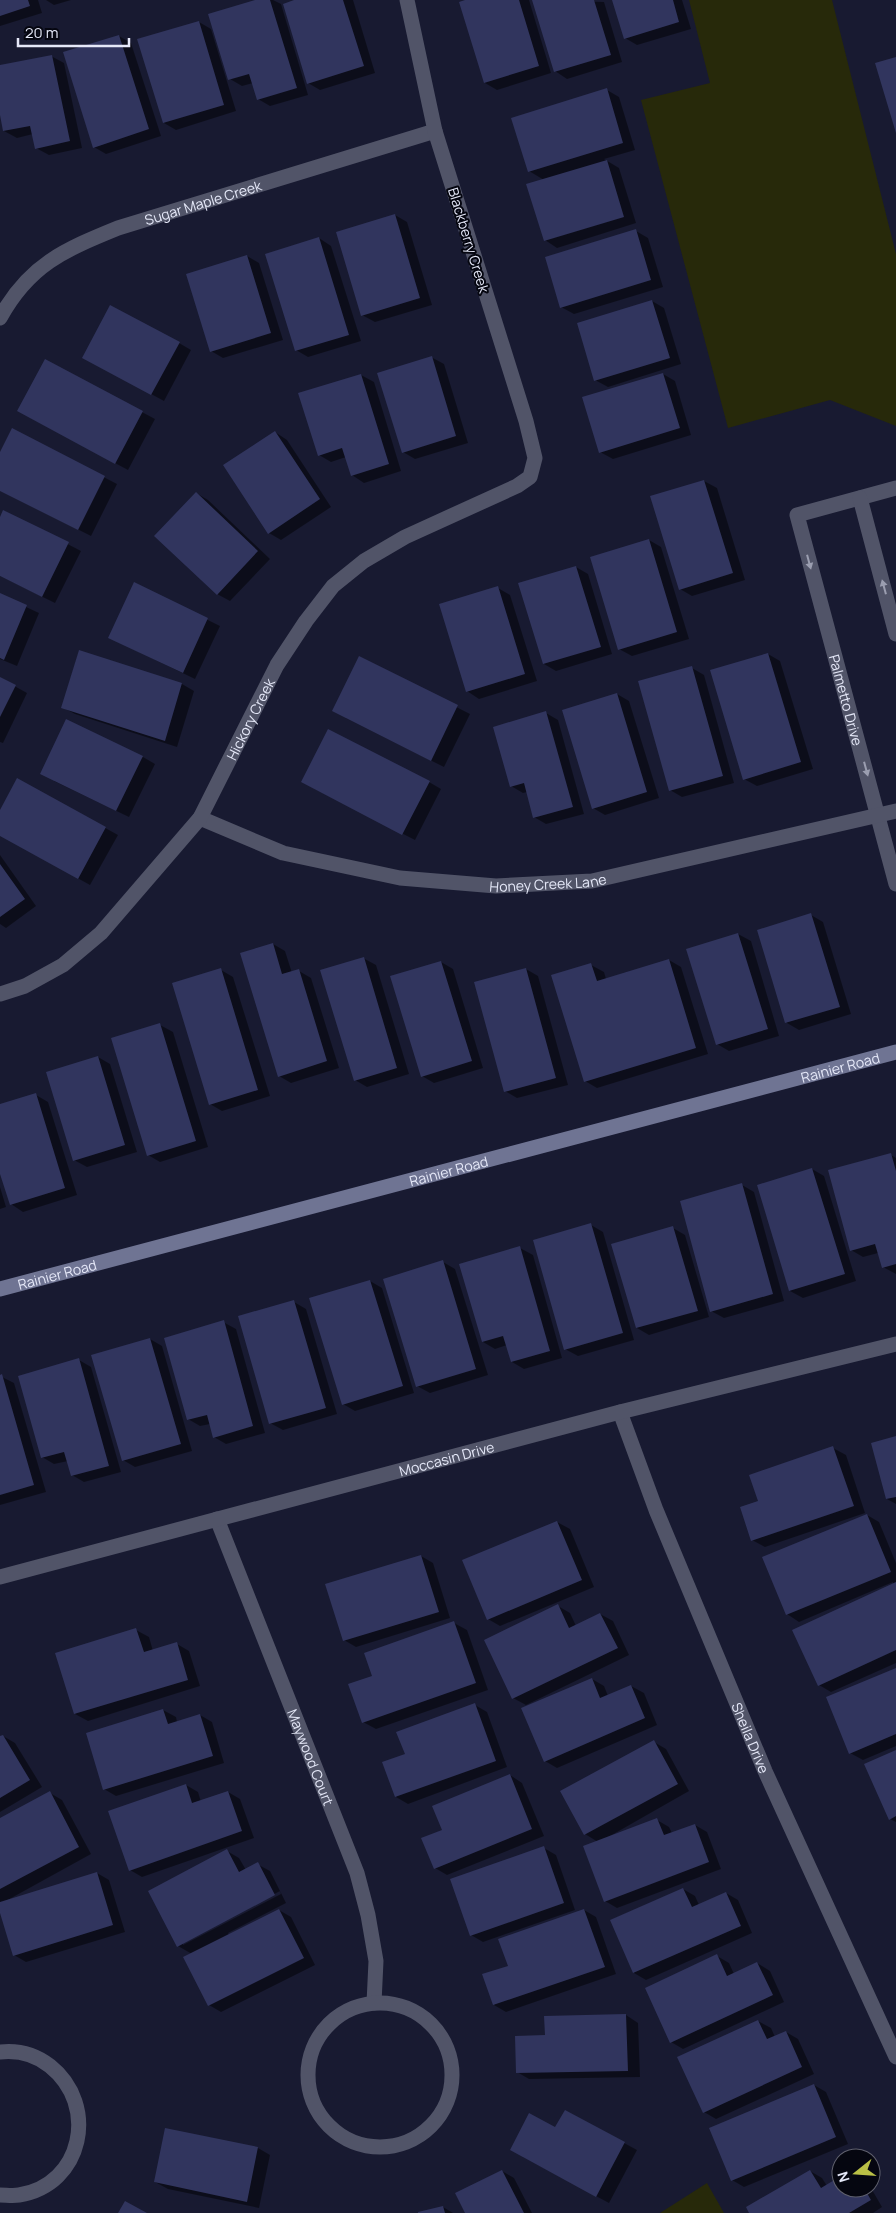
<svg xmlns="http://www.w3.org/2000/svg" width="896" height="2213" viewBox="0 0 896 2213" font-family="Manrope,sans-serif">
<rect width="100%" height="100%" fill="#181a31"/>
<!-- green -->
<path fill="#27290a" d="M689,0H832L896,254V426L830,400L728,428L641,100L710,83Z
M707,2183L724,2213H660Z"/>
<!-- shadow -->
<path fill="#0007" fill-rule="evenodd" d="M0,0H38L42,13L0,26Z
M46,0H71L54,5Z
M260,0H273L281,4L308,95L270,106L258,99L253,83L242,86L230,79Z
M299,0H353L375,73L320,90L308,83Z
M469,0H529L551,73L497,90L485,83Z
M533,0L604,2L622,62L567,79L555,71Z
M613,0H682L691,29L637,45L625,38Z
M199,22L211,29L236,111L176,130L164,123Z
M119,36L131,43L161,136L106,154L94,147Z
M51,56L64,63L82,148L49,155L36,148L33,134L17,138L4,131L0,109V67Z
M607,90L619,97L635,150L604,159L619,168L636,223L557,248L545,240L544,180L529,171Z
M395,215L407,222L432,305L375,322L362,315Z
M636,231L648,238L663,287L574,314L561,307Z
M319,238L331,246L361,341L308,357L296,350Z
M247,256L259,263L283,340L223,358L211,351Z
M652,301L664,308L681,364L608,387L595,380Z
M179,343L191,350L164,401L96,364Z
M431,357L444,364L468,443L415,459L403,452Z
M46,361L155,419L128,470L31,418Z
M663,374L675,381L691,435L613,459L600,452Z
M361,375L374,382L401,471L364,483L352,475L346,457L331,462L319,455L300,394Z
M13,430L117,484L91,536L0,490V455Z
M275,432L287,440L331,507L281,540L269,533Z
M704,481L717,488L745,580L692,596L680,589Z
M196,493L208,500L270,559L230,601L217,594Z
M4,511L81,551L55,603L0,576V520Z
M649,540L661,547L689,639L632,656L619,649Z
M576,567L588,574L612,654L556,671L544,664Z
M135,584L220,626L195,679L110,638Z
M498,588L510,595L537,681L479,699L467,691Z
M0,595L39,613L17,666L0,659Z
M79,651L182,684L194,691L177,747L75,714L62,707Z
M768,654L780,661L813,769L757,786L744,779Z
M360,658L470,714L444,767L346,718Z
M692,668L704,675L734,783L682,797L670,790Z
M0,678L27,693L3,743L0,742Z
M617,694L629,701L659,798L605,815L593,808Z
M546,713L558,720L584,814L546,824L534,817L527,792L523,793L511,786Z
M143,757L155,764L129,817L54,781Z
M18,780L118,835L90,885L0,835V813Z
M429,782L441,789L415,840L315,789Z
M0,855L36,906L6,928L0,924Z
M811,915L823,922L851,1014L799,1030L787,1023L758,931Z
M738,934L751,941L779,1036L729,1051L717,1044Z
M273,944L285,951L292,973L299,971L311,978L339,1068L291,1083L279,1076Z
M363,958L376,965L409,1074L367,1087L355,1080Z
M669,960L681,967L708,1054L597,1088L585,1081L591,965L604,972L606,979Z
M441,962L453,969L483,1068L434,1083L422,1076Z
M526,969L538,976L568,1085L517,1098L505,1091Z
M221,970L233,977L270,1096L222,1111L210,1104Z
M160,1025L173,1032L208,1147L160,1162L148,1155Z
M98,1057L110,1064L137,1152L87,1167L74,1160Z
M36,1095L48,1102L77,1195L23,1212L11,1204L0,1170V1106Z
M891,1155L896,1158V1274L883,1267L878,1253L863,1257L851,1250Z
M812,1169L824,1176L856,1281L803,1298L790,1291Z
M742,1185L754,1192L784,1301L724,1318L711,1311Z
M0,1187L6,1207L0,1209Z
M591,1225L603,1232L634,1340L578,1356L565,1349Z
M673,1228L685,1235L709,1317L649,1335L637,1328Z
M520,1248L533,1255L562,1358L524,1369L512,1362L507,1345L495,1349L483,1342Z
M443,1262L455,1269L488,1375L430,1393L417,1386Z
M370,1281L382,1288L414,1393L355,1411L343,1404Z
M294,1302L306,1309L337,1414L283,1430L270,1423Z
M223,1322L236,1329L265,1433L226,1444L214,1437L210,1424L200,1426L188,1419Z
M150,1339L162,1346L192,1451L135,1467L123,1460Z
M79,1360L91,1367L121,1472L84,1482L72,1475L68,1461L54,1464L42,1457Z
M0,1376L14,1383L46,1492L0,1505Z
M896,1437V1504L887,1499Z
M833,1448L846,1455L865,1513L765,1547L752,1540L759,1501Z
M867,1515L879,1522L896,1563V1663L831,1692L819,1685L894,1585L893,1582L799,1622L787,1614Z
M557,1522L570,1529L594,1587L500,1626L488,1619Z
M421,1556L433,1563L450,1618L356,1647L344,1640Z
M558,1606L570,1613L576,1626L600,1614L613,1621L629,1655L526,1705L513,1698Z
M454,1623L467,1630L488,1690L376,1729L363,1722Z
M136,1630L149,1637L153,1651L177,1644L189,1651L200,1686L88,1721L75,1714Z
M896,1669V1746L863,1760L850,1753Z
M592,1679L604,1686L608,1696L631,1686L644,1693L657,1725L557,1768L545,1761Z
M475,1705L487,1712L507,1767L408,1804L396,1797Z
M163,1710L176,1717L177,1722L200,1715L212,1722L224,1763L116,1796L104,1789Z
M3,1736L15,1743L42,1787L0,1812V1738Z
M654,1742L666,1749L689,1791L603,1840L657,1820L669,1827L672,1833L695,1825L707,1832L721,1869L617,1908L605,1901L598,1842L585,1834Z
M896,1751V1822L890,1819Z
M510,1775L522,1783L544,1836L447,1875L435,1868L444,1830Z
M186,1785L198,1792L201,1802L228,1792L240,1799L254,1838L142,1877L130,1870Z
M50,1793L62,1800L91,1854L4,1902L97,1873L109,1880L125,1932L26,1962L14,1955L0,1909V1819Z
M544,1848L556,1855L575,1910L483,1942L471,1935Z
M227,1851L239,1858L246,1870L257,1864L270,1871L286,1903L228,1933L229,1935L279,1910L291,1917L315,1965L221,2012L209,2005L192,1954L178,1946ZM280,1891L281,1894L183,1945V1942Z
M683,1889L695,1896L699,1905L726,1893L738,1900L752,1933L646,1980L634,1973L611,1920Z
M584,1910L596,1917L616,1974L506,2012L494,2005Z
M717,1956L729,1963L734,1974L757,1963L770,1971L784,2002L683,2049L671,2042Z
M626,2015L638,2023L640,2077L529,2079L517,2072L546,2036Z
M758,2021L771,2028L775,2037L786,2032L798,2039L814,2074L716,2119L704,2112Z
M814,2085L826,2092L848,2144L744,2187L732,2180Z
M565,2111L637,2150L609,2203L523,2157L556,2129Z
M258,2148L270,2155L259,2208L168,2189L155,2182Z
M502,2171L514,2178L532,2213H466Z
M810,2171L822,2178L827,2186L841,2178V2188H871L882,2207L873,2213H751Z
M443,2207L453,2213H421Z"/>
<!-- building -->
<path fill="#31355e" d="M0,0H28L30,6L0,16Z
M255,0H270L297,88L257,100L249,74L228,80L208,14Z
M294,0H343L364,66L307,84L283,4Z
M465,0H519L539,66L484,83L459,2Z
M532,0H594L611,55L554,72Z
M612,0H673L679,22L624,39Z
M199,21L224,105L163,123L137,39Z
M119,35L149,129L93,148L63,52Z
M52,55L70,141L35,149L30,126L3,131L0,115V65Z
M896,57V133L875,63Z
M607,88L623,143L528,172L511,118Z
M607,160L624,217L544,241L526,184Z
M395,214L420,298L361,316L336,232Z
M636,229L651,280L560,308L545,257Z
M319,237L349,335L295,351L265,254Z
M247,255L271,333L210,352L186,274Z
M652,300L670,358L594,381L577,323Z
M110,305L180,342L151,395L82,358Z
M432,356L456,436L402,453L377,373Z
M45,359L143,411L115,464L17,411Z
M663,373L680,428L599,453L582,397Z
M361,374L389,464L351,476L342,448L318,456L298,393Z
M12,428L105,476L78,530L0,491V452Z
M275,431L320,499L268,534L223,465Z
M704,480L733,573L679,590L650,496Z
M196,492L258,551L217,595L154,536Z
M3,510L69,542L42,597L0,576V517Z
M649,539L677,632L618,650L590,557Z
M576,566L601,647L543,664L518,583Z
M134,582L208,618L183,673L108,638Z
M498,586L525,674L466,692L439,604Z
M0,593L27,605L4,660L0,658Z
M79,650L182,683L165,741L61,708Z
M768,653L801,762L743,780L710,670Z
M359,656L458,705L431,761L332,711Z
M692,666L723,776L669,791L638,681Z
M0,677L16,685L0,717Z
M617,693L647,792L592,809L562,710Z
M546,711L573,807L533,818L524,783L510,787L493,727Z
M66,719L143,756L116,811L40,774Z
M328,729L430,781L402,835L301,782Z
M17,778L106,827L78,879L0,836V810Z
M0,864L25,899L0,917Z
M811,913L840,1007L785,1023L757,930Z
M738,933L768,1029L716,1045L686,949Z
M273,943L282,974L299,969L327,1061L278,1077L240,953Z
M364,957L397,1068L354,1081L320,970Z
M669,959L696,1048L584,1082L551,975L591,963L597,981Z
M441,961L472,1061L421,1077L390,976Z
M221,968L258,1090L209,1105L172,983Z
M526,968L556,1078L504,1092L474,982Z
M160,1023L196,1141L147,1156L111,1038Z
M98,1056L125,1145L73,1161L46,1072Z
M36,1093L65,1188L10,1205L0,1174V1104Z
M891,1153L896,1171V1264L882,1268L875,1244L850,1251L828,1170Z
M812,1168L845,1274L789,1291L757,1185Z
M742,1183L773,1294L710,1312L680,1201Z
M591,1223L623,1333L564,1350L533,1240Z
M673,1226L698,1311L636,1328L611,1244Z
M520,1246L550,1351L511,1362L503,1336L482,1342L459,1264Z
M443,1260L476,1369L416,1387L383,1279Z
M370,1280L403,1386L342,1405L309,1298Z
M294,1300L326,1408L269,1424L238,1316Z
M224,1320L253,1426L213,1438L207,1415L187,1420L164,1338Z
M150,1338L181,1444L122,1461L91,1355Z
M79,1358L109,1466L71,1476L64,1452L41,1458L18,1376Z
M2,1374L34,1485L0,1495V1375Z
M896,1436V1497L886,1499L871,1443Z
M833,1446L854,1506L751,1541L740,1507L758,1501L749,1475Z
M867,1514L891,1572L786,1615L762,1557Z
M557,1521L582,1580L487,1620L462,1560Z
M421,1555L439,1612L343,1641L325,1584Z
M896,1582V1650L818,1686L792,1630Z
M558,1604L569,1628L600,1613L618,1648L512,1699L484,1640Z
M454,1621L476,1683L362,1723L348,1684L372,1676L364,1653Z
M136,1628L144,1652L177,1642L188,1680L74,1714L55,1653Z
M896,1668V1734L849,1754L826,1697Z
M592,1678L600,1698L631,1685L645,1718L544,1762L521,1708Z
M475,1703L496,1761L395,1797L382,1762L405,1754L396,1732Z
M163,1709L168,1724L200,1714L213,1756L103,1790L86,1733Z
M3,1735L30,1780L0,1798V1736Z
M654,1740L678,1784L584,1835L560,1791Z
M896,1750V1816L889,1820L864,1764Z
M510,1774L532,1829L434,1869L421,1838L442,1830L432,1806Z
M186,1784L192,1803L228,1791L242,1831L129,1871L108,1811Z
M50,1791L79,1847L0,1889V1818Z
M657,1818L664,1835L695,1824L709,1862L604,1902L583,1846Z
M544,1846L564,1903L470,1936L450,1879Z
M227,1849L239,1872L258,1862L275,1895L177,1947L148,1891Z
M97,1872L113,1925L13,1956L0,1913V1902Z
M683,1888L692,1907L726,1892L741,1926L633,1973L610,1920Z
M279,1909L304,1958L208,2006L183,1957Z
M584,1909L605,1967L493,2005L482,1974L508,1966L498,1939Z
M717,1954L727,1976L757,1962L773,1995L670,2043L645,1988Z
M626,2014L628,2071L516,2073L515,2036L545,2035L544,2016Z
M758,2020L767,2039L786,2031L802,2067L703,2113L677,2057Z
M814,2084L836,2137L731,2181L709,2128Z
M565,2110L625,2142L596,2197L510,2150L529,2113L555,2127Z
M165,2128L258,2147L247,2202L154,2182Z
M502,2170L524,2213H465L455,2193Z
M810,2170L821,2188L841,2176V2188H864L871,2200L849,2213H749L746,2207Z
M125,2201L147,2213H118Z
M443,2206L445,2213H418V2212Z"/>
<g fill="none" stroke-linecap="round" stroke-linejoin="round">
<!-- street -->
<g stroke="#515468" stroke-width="15">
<path id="s1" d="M0,318C29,265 64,250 118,228L435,131"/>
<path id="s2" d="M896,488L797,515L896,884"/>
<path d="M860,498L896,634"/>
<path id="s3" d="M200,818L283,853L400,878L496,886L592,881L896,811"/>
<path id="s4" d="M0,994L25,986L63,965L101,933L200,818L277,665L306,621L333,586L364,561L405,537L517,486L530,477L535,458L526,421L435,131L407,0"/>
<path id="s5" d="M620,1412L656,1510L765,1771L896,2057"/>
<path id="s6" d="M217,1519L357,1873L368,1915L376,1961L374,2003"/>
<path id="s7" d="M0,1577L620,1412L896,1344"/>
<circle cx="380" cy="2075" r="72"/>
<path d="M0,2052C18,2050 36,2055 50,2066C99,2105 83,2185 19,2195C13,2196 6,2195 0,2195"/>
</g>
<!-- secondary -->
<path stroke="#6f7493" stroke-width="15" id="s8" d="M0,1289L896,1052"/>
</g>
<!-- one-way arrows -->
<defs><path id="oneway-solid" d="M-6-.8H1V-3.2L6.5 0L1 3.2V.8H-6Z" transform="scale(1.25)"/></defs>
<g fill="#9b9eb0">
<use href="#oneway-solid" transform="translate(809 562) rotate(75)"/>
<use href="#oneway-solid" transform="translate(884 587) rotate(-105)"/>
<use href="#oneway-solid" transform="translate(866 769) rotate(75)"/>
</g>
<g text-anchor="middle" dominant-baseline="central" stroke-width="4" stroke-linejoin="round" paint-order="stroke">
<!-- street labels -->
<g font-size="14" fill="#e5e8f8" stroke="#050610">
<text stroke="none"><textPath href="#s1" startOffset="241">Sugar Maple Creek</textPath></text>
<text transform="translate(469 240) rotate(73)">Blackberry Creek</text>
<text stroke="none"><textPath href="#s2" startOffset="294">Palmetto Drive</textPath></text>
<text stroke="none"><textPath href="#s4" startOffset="382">Hickory Creek</textPath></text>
<text stroke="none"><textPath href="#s3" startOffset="358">Honey Creek Lane</textPath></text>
<text stroke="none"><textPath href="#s8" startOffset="869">Rainier Road</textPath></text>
<text stroke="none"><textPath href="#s8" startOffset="464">Rainier Road</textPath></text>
<text stroke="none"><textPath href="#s8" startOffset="59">Rainier Road</textPath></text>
<text stroke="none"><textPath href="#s7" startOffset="462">Moccasin Drive</textPath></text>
<text stroke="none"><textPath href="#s5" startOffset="351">Sheila Drive</textPath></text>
<text stroke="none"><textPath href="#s6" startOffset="256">Maywood Court</textPath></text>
</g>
</g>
<!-- north arrow -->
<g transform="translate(856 2173) rotate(253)"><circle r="24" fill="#050610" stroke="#5f606d"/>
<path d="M0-4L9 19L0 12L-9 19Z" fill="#bac046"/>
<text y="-8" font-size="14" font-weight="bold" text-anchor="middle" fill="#e5e8f8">N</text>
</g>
<!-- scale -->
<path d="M18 38v8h111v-8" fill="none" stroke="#e5e8f8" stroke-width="2.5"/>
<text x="25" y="38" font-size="15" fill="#e5e8f8" stroke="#050610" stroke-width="4" paint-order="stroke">20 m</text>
</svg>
